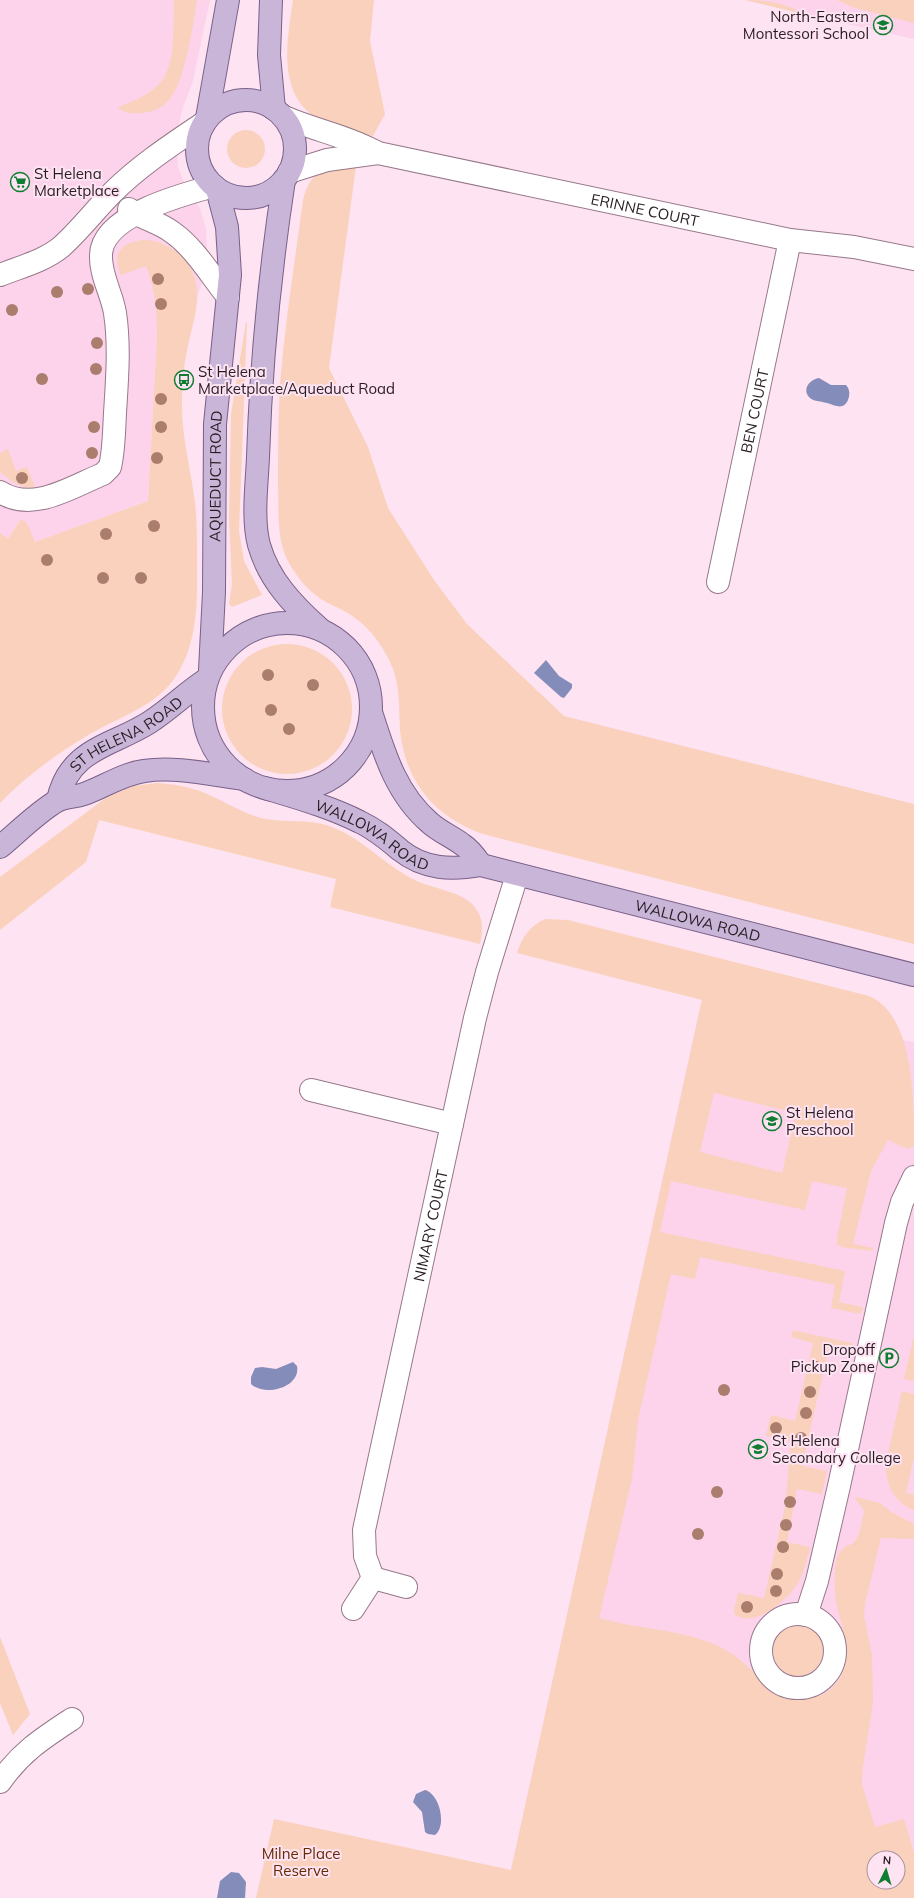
<svg xmlns="http://www.w3.org/2000/svg" width="914" height="1898" viewBox="0 0 914 1898" font-family="Mulish,sans-serif">
<rect width="100%" height="100%" fill="#fee3f2"/>
<!-- built -->
<path fill="#fcd3eb" fill-rule="evenodd" d="M0,0H210L193,81L183,107L178,128L177,150L178,166L183,180L200,208L206,229L207,252L204,276L197,298L194,276L182,258L165,244L143,240L146,266L155,292L157,307V335L148,501L35,542L27,523L21,519L8,539L0,533Z
M745,0H914V39L803,14Z
M701,1003L914,1042V1898H505ZM874,1858H898V1882H874Z"/>
<!-- green -->
<path fill="#fad1bc" fill-rule="evenodd" d="M174,0H197C193,25 185,87 166,103C159,110 150,112 141,113C133,114 123,114 118,107C134,101 153,94 163,79C176,60 173,23 174,0Z
M293,0H374L370,41L385,114L373,136C356,131 336,129 320,120C276,96 287,41 293,0Z
M745,0C766,0 785,2 803,14Z
M837,0H914V23L855,8Z
M227 149a19 19 0 1 1 38 0a19 19 0 1 1-38 0Z
M356,166L329,368L368,447L388,508L434,580L467,624L564,716L914,804V944L483,834C435,817 405,782 400,730C399,709 400,689 393,669C385,649 372,630 355,618C346,611 336,607 326,602C310,593 298,579 289,563C276,540 279,511 278,485C278,451 278,417 280,384C285,322 295,261 303,200C312,166 325,169 356,166Z
M143,240C167,240 188,256 195,279C202,303 191,327 187,351C183,369 182,387 182,406C182,439 191,470 195,502C197,521 197,539 197,558C197,597 199,638 178,673C158,707 117,717 85,737C55,755 24,778 0,803V533L8,539L21,519L27,523L35,542L148,501L157,335C157,310 155,289 146,266L121,275C111,253 121,243 143,240Z
M246,322H247L239,531L244,561L262,595L232,607L229,604L232,584L229,519L231,414Z
M8,449L16,471L27,467L35,487C20,490 11,480 0,472V453Z
M222 709a65 65 0 1 1 130 0a65 65 0 1 1-130 0Z
M157,783C174,784 191,787 207,794C223,801 238,810 254,816C277,824 302,818 326,825C362,836 385,867 419,882C436,889 462,892 474,906C484,918 483,930 480,944L330,907L336,879L99,820L86,862L0,930V877L107,797L133,786Z
M545,919L568,920L869,996C914,1015 914,1099 914,1146L907,1149L888,1140L871,1171L853,1244L873,1248L872,1251L841,1247L837,1244V1238L847,1188L812,1181L805,1210L671,1181L660,1232L845,1271L839,1302L862,1307L863,1309L860,1314L831,1308L835,1285L700,1257L695,1279L671,1274L638,1420L632,1479L599,1618C634,1628 671,1629 706,1641C724,1647 740,1658 753,1672C759,1679 763,1687 771,1692C796,1707 832,1700 843,1672C851,1652 843,1630 838,1610C835,1598 834,1584 835,1571C835,1562 837,1553 845,1547C850,1544 854,1544 857,1538C861,1531 862,1520 864,1512L863,1508L855,1499L856,1497L880,1503L891,1512L914,1524V1539L881,1538L865,1604L864,1616L872,1654L873,1703L862,1773V1784L875,1827L904,1819L914,1853V1898H256L274,1819L511,1870L702,1000L517,953C522,937 530,926 545,919ZM714,1093L796,1113L782,1173L700,1152ZM874,1858H898V1882H874Z
M796,1331L852,1343L854,1348L850,1351L829,1347L802,1466L827,1471L822,1494L797,1489L787,1542L810,1547C807,1558 805,1569 800,1579C792,1597 755,1629 735,1615L734,1611L738,1593L764,1598L785,1507L791,1442L766,1436L771,1415L795,1421L813,1343L791,1337L792,1332Z
M914,1336V1381L904,1379Z
M902,1391L914,1394V1457L906,1493L914,1495V1510C894,1503 885,1483 886,1463Z
M773 1651a25 25 0 1 1 50 0a25 25 0 1 1-50 0Z
M0,1637L30,1714L13,1735L0,1703Z"/>
<!-- water -->
<path fill="#848cba" d="M819,378L831,385H846C850,389 850,395 848,400C843,411 835,405 827,403C821,401 815,402 810,398C801,390 810,379 819,378Z
M546,660L559,676L572,684V688L564,698L561,697L534,673Z
M293,1362L297,1366C301,1388 264,1397 251,1384V1377L255,1368L262,1367L276,1369Z
M425,1790C440,1794 447,1826 435,1835L428,1834L425,1832L422,1812L413,1802L416,1794Z
M231,1872L239,1873L246,1882L245,1898H217L220,1881Z"/>
<g fill="none" stroke-linecap="round" stroke-linejoin="round">
<defs>
<g id="minor">
<path id="s1" d="M282,116C313,130 348,136 378,153L790,240L854,247L914,259"/>
<path d="M289,172L327,160L378,153"/>
<path d="M129,209C142,219 159,222 172,232C195,248 211,276 228,297"/>
<path d="M0,275C20,267 44,261 61,247C80,230 95,210 113,192C140,165 174,143 205,122"/>
<path d="M0,492C33,513 71,487 103,474L110,467C114,450 114,431 115,413C117,381 120,346 115,313C112,294 100,275 101,255C102,215 184,194 214,186"/>
<path id="s2" d="M718,582L790,240"/>
<path d="M311,1090L452,1124"/>
<path id="s3" d="M373,1578L365,1556L364,1530L475,1018L487,972L517,875"/>
<path d="M353,1609L373,1578L406,1587"/>
<circle cx="798" cy="1651" r="37"/>
<path d="M806,1615L817,1581L839,1486L896,1223L902,1202L914,1177"/>
<path d="M0,1782C21,1752 43,1738 72,1719"/>
</g>
<g id="major">
<path d="M271,0L269,55L274,109"/>
<circle cx="246" cy="149" r="49"/>
<path d="M207,118L228,0"/>
<path d="M284,180C270,271 261,364 258,457C257,483 252,519 259,545C269,580 293,605 320,629"/>
<circle cx="287" cy="707" r="84"/>
<path id="s4" d="M210,670L214,592L215,424L230,275L227,227L217,189"/>
<path d="M371,712C384,753 396,794 430,823C440,832 453,837 463,845C471,850 476,858 481,865"/>
<path id="s5" d="M265,788C298,798 330,807 360,822C375,829 387,839 400,850C425,870 452,870 481,865L914,975"/>
<path id="s6" d="M58,800C69,748 113,746 150,722C170,709 187,692 207,679"/>
<path d="M0,847C17,833 39,811 57,801C64,797 76,797 84,794C104,787 122,774 144,771C176,766 212,775 244,779"/>
</g>
</defs>
<!-- minor casing -->
<use href="#minor" stroke="#96788a" stroke-width="24"/>
<!-- major casing -->
<use href="#major" stroke="#796088" stroke-width="24"/>
<!-- minor -->
<use href="#minor" stroke="#fff" stroke-width="22"/>
<!-- major -->
<use href="#major" stroke="#c8b5d8" stroke-width="22"/>
</g>
<!-- trees -->
<g fill="#aa7d6d">
<circle cx="158" cy="279" r="6"/>
<circle cx="88" cy="289" r="6"/>
<circle cx="57" cy="292" r="6"/>
<circle cx="161" cy="304" r="6"/>
<circle cx="12" cy="310" r="6"/>
<circle cx="97" cy="343" r="6"/>
<circle cx="96" cy="369" r="6"/>
<circle cx="42" cy="379" r="6"/>
<circle cx="161" cy="399" r="6"/>
<circle cx="94" cy="427" r="6"/>
<circle cx="161" cy="427" r="6"/>
<circle cx="92" cy="453" r="6"/>
<circle cx="157" cy="458" r="6"/>
<circle cx="22" cy="478" r="6"/>
<circle cx="154" cy="526" r="6"/>
<circle cx="106" cy="534" r="6"/>
<circle cx="47" cy="560" r="6"/>
<circle cx="103" cy="578" r="6"/>
<circle cx="141" cy="578" r="6"/>
<circle cx="268" cy="675" r="6"/>
<circle cx="313" cy="685" r="6"/>
<circle cx="271" cy="710" r="6"/>
<circle cx="289" cy="729" r="6"/>
<circle cx="816" cy="1367" r="6"/>
<circle cx="724" cy="1390" r="6"/>
<circle cx="810" cy="1392" r="6"/>
<circle cx="806" cy="1413" r="6"/>
<circle cx="776" cy="1428" r="6"/>
<circle cx="801" cy="1438" r="6"/>
<circle cx="717" cy="1492" r="6"/>
<circle cx="790" cy="1502" r="6"/>
<circle cx="786" cy="1525" r="6"/>
<circle cx="698" cy="1534" r="6"/>
<circle cx="783" cy="1547" r="6"/>
<circle cx="777" cy="1574" r="6"/>
<circle cx="776" cy="1591" r="6"/>
<circle cx="747" cy="1607" r="6"/>
</g>
<!-- icons -->
<defs>
<symbol id="school-ring" viewBox="-11 -11 22 22"><circle r="9.5" fill="#fee3f2" stroke="#117d32" stroke-width="1.5"/><path d="M0-5L7-2L0 1L-7-2ZM-4 1L0 2.5L4 1V4Q0 6-4 4Z" fill="#117d32"/></symbol>
<symbol id="supermarket-ring" viewBox="-11 -11 22 22"><circle r="9.5" fill="#fee3f2" stroke="#117d32" stroke-width="1.5"/><path d="M-6-5.5h2.5l.6 2H6L4.5 2H-2.5L-4.4-4H-6ZM-1.5 3.2a1.3 1.3 0 1 0 .1 0ZM3 3.2a1.3 1.3 0 1 0 .1 0Z" fill="#117d32"/></symbol>
<symbol id="bus-ring" viewBox="-11 -11 22 22"><circle r="9.5" fill="#fee3f2" stroke="#117d32" stroke-width="1.5"/><path d="M-5-6H5V4H4V6H2V4H-2V6H-4V4H-5ZM-3.5-4V0h7V-4ZM-3.5 1.2v1.5H-2V1.2ZM2 1.2v1.5H3.5V1.2Z" fill="#117d32"/></symbol>
<symbol id="parking-ring" viewBox="-11 -11 22 22"><circle r="9.5" fill="#fee3f2" stroke="#117d32" stroke-width="1.5"/><path d="M-3.5-5.5H1a3.5 3.5 0 0 1 0 7H-1V5.5H-3.5ZM-1-3.4V-.6H.8a1.4 1.4 0 0 0 0-2.8Z" fill="#117d32"/></symbol>
</defs>
<g fill-rule="evenodd">
<use href="#school-ring" x="872" y="14" width="22" height="22"/>
<use href="#supermarket-ring" x="9" y="171" width="22" height="22"/>
<use href="#bus-ring" x="173" y="369" width="22" height="22"/>
<use href="#school-ring" x="761" y="1110" width="22" height="22"/>
<use href="#parking-ring" x="878" y="1347" width="22" height="22"/>
<use href="#school-ring" x="747" y="1438" width="22" height="22"/>
</g>
<g text-anchor="middle" dominant-baseline="central" stroke-width="4" stroke-linejoin="round" paint-order="stroke">
<!-- poi labels -->
<g font-size="15" fill="#291d24" stroke="#fee3f2" text-anchor="start">
<text x="869" y="16" text-anchor="end">North-Eastern<tspan x="869" dy="17">Montessori School</tspan></text>
<text x="34" y="173">St Helena<tspan x="34" dy="17">Marketplace</tspan></text>
<text x="198" y="371">St Helena<tspan x="198" dy="17">Marketplace/Aqueduct Road</tspan></text>
<text x="786" y="1112">St Helena<tspan x="786" dy="17">Preschool</tspan></text>
<text x="875" y="1349" text-anchor="end">Dropoff<tspan x="875" dy="17">Pickup Zone</tspan></text>
<text x="772" y="1440">St Helena<tspan x="772" dy="17">Secondary College</tspan></text>
</g>
<!-- street labels -->
<g font-size="15" fill="#291d24" stroke="#fee3f2">
<text stroke="none"><textPath href="#s1" startOffset="376">ERINNE COURT</textPath></text>
<text stroke="none"><textPath href="#s2" startOffset="175">BEN COURT</textPath></text>
<text stroke="none"><textPath href="#s4" startOffset="194">AQUEDUCT ROAD</textPath></text>
<text stroke="none"><textPath href="#s6" startOffset="99">ST HELENA ROAD</textPath></text>
<text stroke="none"><textPath href="#s5" startOffset="118">WALLOWA ROAD</textPath></text>
<text stroke="none"><textPath href="#s5" startOffset="459">WALLOWA ROAD</textPath></text>
<text stroke="none"><textPath href="#s3" startOffset="361">NIMARY COURT</textPath></text>
</g>
<!-- park labels -->
<g font-size="15" fill="#652900" stroke="#fee3f2">
<text x="301" y="1853">Milne Place<tspan x="301" dy="17">Reserve</tspan></text>
</g>
</g>
<!-- north arrow -->
<g transform="translate(886 1870) rotate(5)"><circle r="19" fill="#fee3f2" stroke="#a994a0"/>
<path d="M0-3L7 15L0 10L-7 15Z" fill="#117d32"/>
<text y="-6" font-size="11" font-weight="bold" text-anchor="middle" fill="#291d24">N</text>
</g>
</svg>
